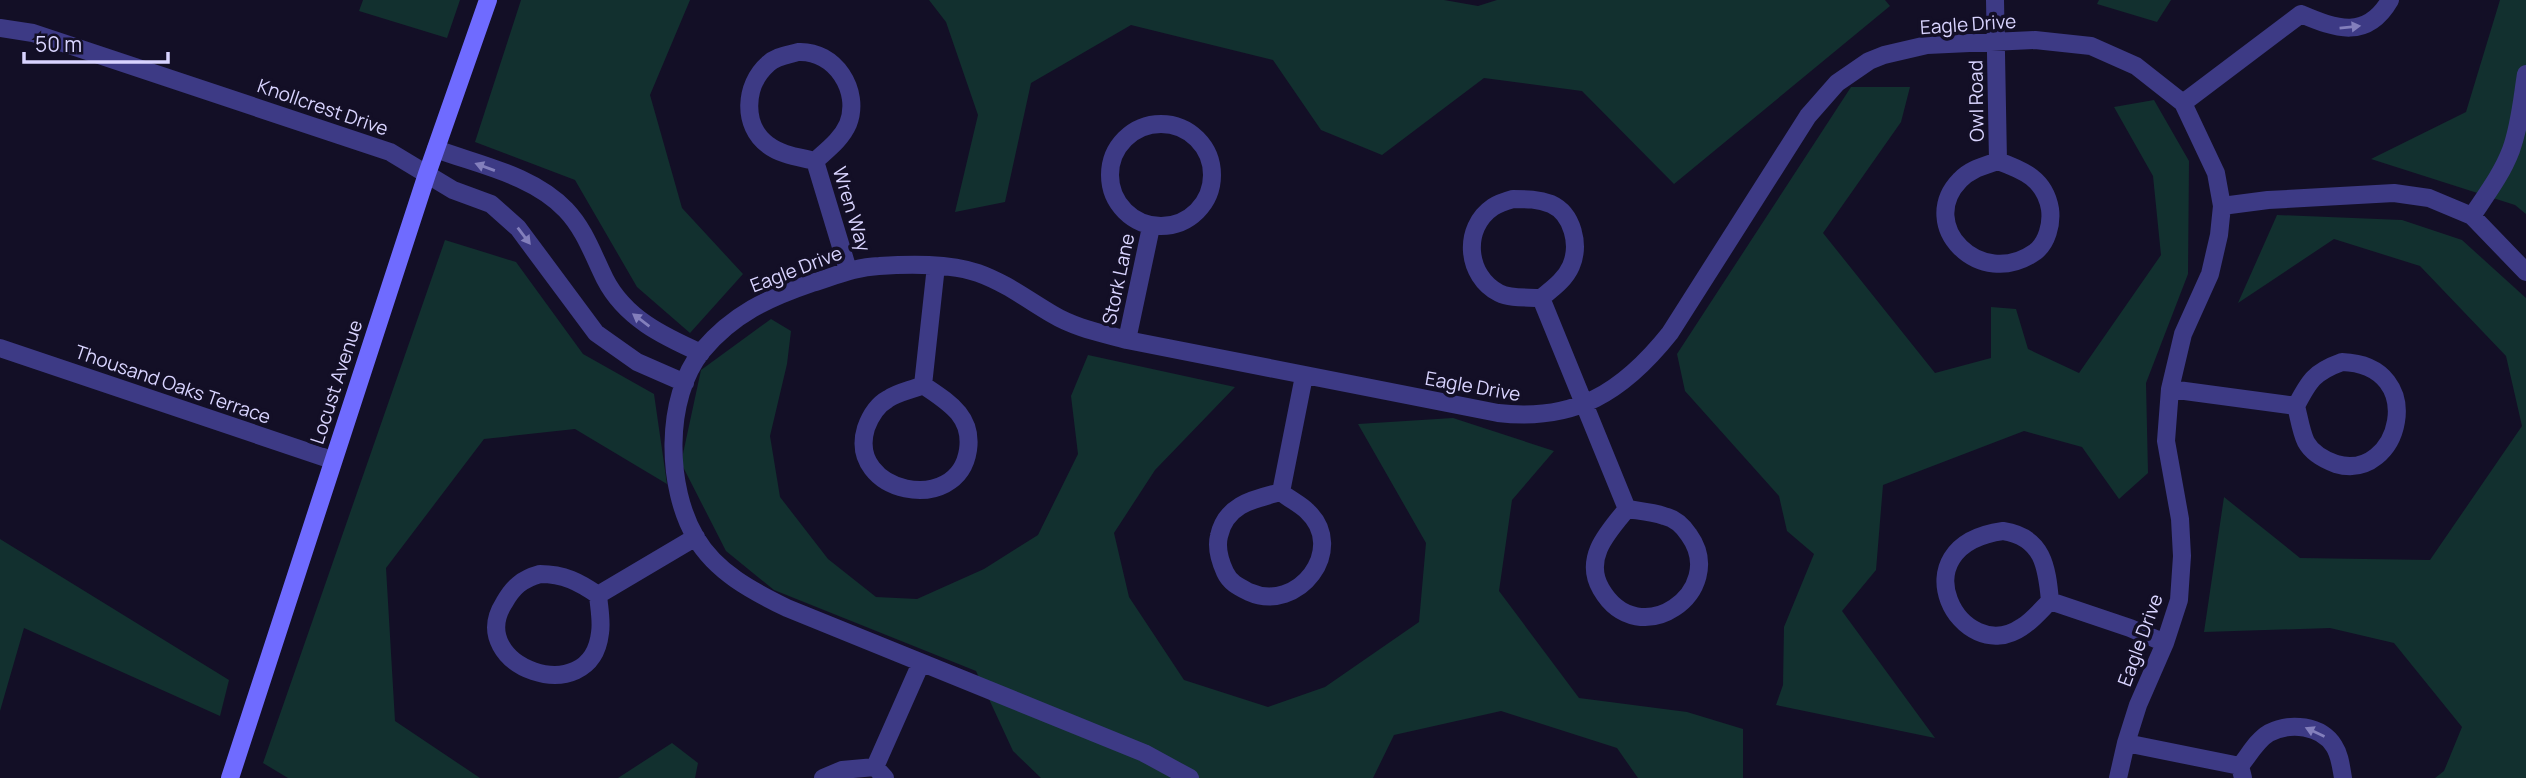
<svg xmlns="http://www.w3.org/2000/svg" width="2526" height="778" viewBox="0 0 2526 778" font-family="Manrope,sans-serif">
<rect width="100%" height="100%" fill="#130f26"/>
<!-- green -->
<path fill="#12302f" d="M363,0H460L447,38L359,11Z
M521,0H690L650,95L682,208L743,274L690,333L637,287L575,180L475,142Z
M929,0H1444L1478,6L1497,0H1885L1890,6L1674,184L1582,91L1484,78L1382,155L1321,130L1273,60L1131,25L1031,83L1005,202L955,212L978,115L946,22Z
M2099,0H2171L2157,22L2097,4Z
M2500,0H2526V214L2515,205L2371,159L2466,112Z
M1851,87H1910L1901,122L1823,233L1935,373L1991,358V307L2016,309L2028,349L2079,373L2161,255L2153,176L2114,107L2154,100L2189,161L2188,274L2146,383L2148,473L2119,499L2082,447L2024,431L1883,485L1876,570L1842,611L1935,738L1776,705L1783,685L1784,627L1814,554L1787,531L1779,496L1685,391L1677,354Z
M2277,215L2402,220L2462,240L2526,298V778H2435L2444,771L2462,727L2394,643L2330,628L2204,632L2224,497L2300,558L2430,560L2522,426L2506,356L2420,266L2334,239L2238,303Z
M445,240L516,262L583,354L654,394L667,484L575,429L484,439L386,568L395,721L480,778H288L263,763Z
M771,319L791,331L787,364L770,436L780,497L828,559L876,597L917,599L984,569L1038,535L1078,454L1071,396L1088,355L1235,387L1155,470L1114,533L1129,597L1184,680L1268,707L1325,687L1419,622L1426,543L1358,424L1453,418L1554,451L1512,500L1499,591L1579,698L1687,712L1743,729V778H1638L1617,748L1501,711L1394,735L1373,778H1041L1013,751L976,671L774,590L726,551L681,463L701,370Z
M0,539L229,680L220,716L24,628L0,711Z
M672,743L698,763L695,778H618Z"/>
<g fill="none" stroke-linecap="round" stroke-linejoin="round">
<!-- street -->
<path stroke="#3d3a85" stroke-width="18" d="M1995,0L1998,161
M2301,14C2336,29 2367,40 2390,0
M0,28L33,33L390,152L453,190L491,204L518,228L596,333L637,362L685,383
M798,52C835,50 861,91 848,124C841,140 827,150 815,161C799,157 781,155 768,145C742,126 744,85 768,64C776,56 788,55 798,52Z
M2183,103L2301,14
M1110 175a51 51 0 1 1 102 0a51 51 0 1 1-102 0Z
M436,149C479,165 533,175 566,210C585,230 593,255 605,279C625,318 663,336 701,353
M815,161L848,270
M1998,161C2023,170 2045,179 2050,209C2052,224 2047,243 2035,252C1980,291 1916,225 1960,180C1970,169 1984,166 1998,161Z
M1513,199C1527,199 1538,199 1551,204C1573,214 1580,245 1571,266C1565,280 1552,289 1541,298C1527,297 1511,299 1499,293C1466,276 1462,228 1493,207C1499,203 1506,201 1513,199Z
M2222,206L2268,200L2394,193L2429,198L2472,216L2526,272
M2472,216C2486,195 2502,174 2511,150C2520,125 2522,99 2526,74
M1541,298L1627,509
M1127,340L1151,227
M0,348L332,460
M2342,362C2430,365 2400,483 2336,464C2325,460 2312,453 2306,442C2301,432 2299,417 2296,406C2309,381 2314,372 2342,362Z
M923,385C948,402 973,416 968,450C958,517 846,493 866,428C870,417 877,405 888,399C898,392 912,390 923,385Z
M923,385L936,266
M2170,389L2296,406
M1281,492C1289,499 1300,504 1307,511C1348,549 1298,614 1249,592C1239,587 1230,583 1225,572C1220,561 1216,548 1219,536C1226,504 1254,499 1281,492Z
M1281,492L1304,376
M1627,509C1639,511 1652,512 1664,516C1674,518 1683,526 1689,535C1729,591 1639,655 1601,589C1583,558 1608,532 1627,509Z
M2003,531C2043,537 2047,567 2050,601C2041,610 2032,621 2022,627C1961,669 1895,546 2003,531Z
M540,574C564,574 579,582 598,595C599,607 602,621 600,633C591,712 464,666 504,603C513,587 522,579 540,574Z
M598,595L696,537
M2050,601L2130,628L2165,643
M2126,743L2240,766
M875,767L921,663
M823,778L842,770L875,767L885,778
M1190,778L1144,753L787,608C752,591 716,572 696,538C666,488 664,398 702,351C733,314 768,298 812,283C835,276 855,267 879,266C910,264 948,263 978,273C1006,283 1028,300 1052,314C1075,328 1102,333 1127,340L1498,413C1575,422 1623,392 1670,333L1808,116L1837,83L1869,61L1884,55L1927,45L2035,40L2091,46L2136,66L2183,103L2216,173L2222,206L2219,235L2210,274L2183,334L2170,389L2166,441L2180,519L2182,556L2179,600L2165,643L2138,705L2126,743L2118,778
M2243,778L2240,766C2249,755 2257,740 2269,733C2290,722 2321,725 2334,746C2340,755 2341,767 2343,778"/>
<!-- secondary -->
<path stroke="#6f6bff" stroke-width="18" d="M230,778L427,174L488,0"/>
</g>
<!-- one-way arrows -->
<defs><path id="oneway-solid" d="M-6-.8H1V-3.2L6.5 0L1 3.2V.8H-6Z" transform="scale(1.75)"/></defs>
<g fill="#837fbc">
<use href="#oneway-solid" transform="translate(2350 27) rotate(-6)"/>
<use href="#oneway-solid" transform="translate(485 167) rotate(-160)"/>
<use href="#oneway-solid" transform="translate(524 236) rotate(53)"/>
<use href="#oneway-solid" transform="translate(641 320) rotate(-143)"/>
<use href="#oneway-solid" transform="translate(2315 732) rotate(-155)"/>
</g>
<g text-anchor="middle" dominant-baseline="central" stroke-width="7" stroke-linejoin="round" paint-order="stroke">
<!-- street labels -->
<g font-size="19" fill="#d9d4ff" stroke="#130f26">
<text transform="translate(1968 24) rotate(-4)">Eagle Drive</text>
<text transform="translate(1976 101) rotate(-91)">Owl Road</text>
<text transform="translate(323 107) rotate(19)">Knollcrest Drive</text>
<text transform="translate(852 209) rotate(73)">Wren Way</text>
<text transform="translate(796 269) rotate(-21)">Eagle Drive</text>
<text transform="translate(1118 279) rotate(-78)">Stork Lane</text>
<text transform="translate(336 382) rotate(-72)">Locust Avenue</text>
<text transform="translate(173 384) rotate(19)">Thousand Oaks Terrace</text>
<text transform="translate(1473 386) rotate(10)">Eagle Drive</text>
<text transform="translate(2140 640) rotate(-70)">Eagle Drive</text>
</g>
</g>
<!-- scale -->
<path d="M24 52v10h144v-10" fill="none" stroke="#d9d4ff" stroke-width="3.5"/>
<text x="35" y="52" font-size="21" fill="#d9d4ff" stroke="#130f26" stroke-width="5" paint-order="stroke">50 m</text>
</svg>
